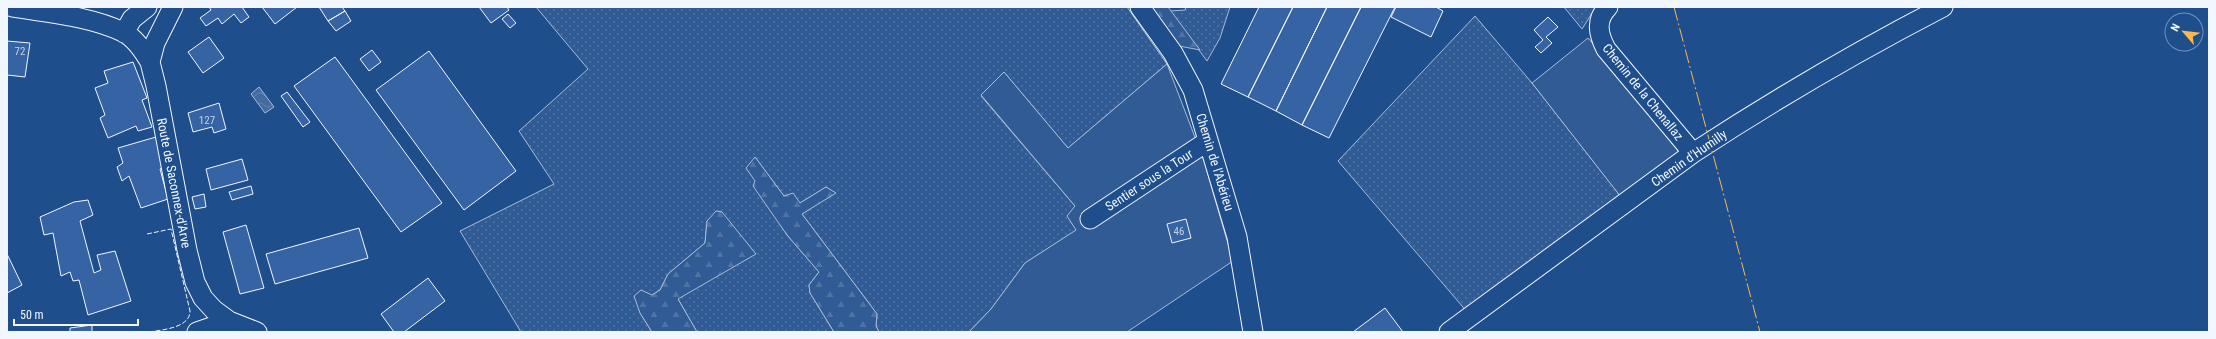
<svg xmlns="http://www.w3.org/2000/svg" width="2216" height="339" viewBox="0 0 2216 339" font-family="'Roboto Condensed',sans-serif">
<defs>
<pattern id="grass-dots" width="8" height="8" patternUnits="userSpaceOnUse"><rect width="8" height="8" fill="#305b95"/><path d="M2 2h.1M6 6h.1" fill="none" stroke="#4e73a5" stroke-width="1.8" stroke-linecap="round"/></pattern>
<pattern id="forest-firs" width="22" height="20" patternUnits="userSpaceOnUse"><rect width="22" height="20" fill="#305b95"/><path d="M5 1l3.5 6h-7zM16 11l3.5 6h-7z" fill="#4e73a5"/></pattern>
<pattern id="water-waves" width="16" height="10" patternUnits="userSpaceOnUse"><rect width="16" height="10" fill="#446ba0"/><path d="M0 5q4-4 8 0t8 0" fill="none" stroke="#5f81ae"/></pattern>
</defs>
<rect width="100%" height="100%" fill="#1f4e8c"/>
<!-- grass -->
<path fill="url(#grass-dots)" stroke="#a8bbd7" d="M536,7H1127L1167,64L1068,148L1004,72L981,96L1075,206L1077,230L1025,263L991,309L969,332H879L876,326L877,314L802,214L835,193L826,187L800,203L784,196L755,157V181L787,235L819,272L809,285L810,293L834,332H697L678,299L722,212L717,211L707,221L705,243L668,274L660,290L652,295L640,313L652,332H521L460,231L554,184L519,131L588,69Z
M1186,7H1230L1220,38L1207,61L1170,11L1185,10Z
M1564,7H1596L1582,29Z
M1475,16L1532,83L1621,197L1468,313L1338,161Z"/>
<!-- forest -->
<path fill="url(#forest-firs)" stroke="#a8bbd7" d="M1150,7H1168L1200,50L1179,46Z
M755,157L784,196L793,193L800,203L826,187L836,193L802,214L877,314L876,326L879,332H834L810,293L809,285L819,272L787,235L753,186L755,181L746,168Z
M716,211L722,212L756,254L678,299L697,332H652L640,313L634,296L641,290L652,295L660,290L668,274L705,243L707,221Z"/>
<!-- built -->
<path fill="#305b95" stroke="#a8bbd7" d="M1588,38L1681,147L1678,155L1621,197L1532,83Z
M1167,64L1204,161L1233,261L1127,332H969L991,309L1025,263L1076,230L1067,216L1075,206L981,95L1004,72L1068,148Z"/>
<!-- water -->
<path fill="url(#water-waves)" stroke="#a8bbd7" d="M259,87L274,107L265,113L251,94Z"/>
<!-- building -->
<path fill="#3563a3" stroke="#f2f6ff" d="M209,7H242L249,17L241,23L234,14L222,24L218,18L206,26L200,18L211,10Z
M262,7H297L275,24Z
M319,7H342L345,11L328,21Z
M479,7H507L509,10L491,23Z
M1259,7H1293L1248,97L1221,84Z
M1293,7H1327L1276,111L1248,97Z
M1327,7H1361L1302,125L1276,111Z
M1361,7H1395L1329,138L1302,125Z
M1396,7H1436L1443,11L1431,37L1391,17Z
M345,11L351,21L336,31L328,21Z
M508,14L516,23L510,28L502,19Z
M1548,17L1558,27L1546,37L1552,43L1541,53L1535,47L1543,40L1534,30Z
M209,37L224,58L203,73L188,52Z
M7,41L30,43L25,77L7,75Z
M372,50L381,62L369,71L360,59Z
M429,51L516,171L464,210L376,90Z
M335,57L442,203L401,232L294,86Z
M133,62L147,98L142,100L152,127L138,131L136,126L108,138L100,118L105,115L95,88L108,83L104,71Z
M287,92L310,122L303,127L281,96Z
M219,103L226,129L214,133L212,127L193,132L188,113Z
M156,137L165,166L160,169L168,199L141,208L129,176L122,181L117,167L123,163L118,148Z
M242,159L248,180L211,190L206,169Z
M251,186L253,194L232,200L229,192Z
M204,194L206,207L195,209L192,197Z
M88,200L93,215L80,221L94,273L101,270L97,255L115,251L131,301L88,315L79,280L73,281L70,272L61,276L53,233L44,235L40,217L74,202Z
M1186,219L1191,238L1172,243L1167,224Z
M246,225L264,288L240,294L223,232Z
M359,228L368,258L275,284L266,254Z
M7,254L22,285L7,293Z
M428,278L445,301L404,332H394L381,314Z
M1385,308L1403,332H1353Z
M92,325V332H70V328Z"/>
<g fill="none" stroke-linecap="round" stroke-linejoin="round">
<defs>
<path id="minor" d="M12,7C48,13 90,16 123,32C135,38 143,50 150,62
M173,7L155,43L150,62L156,86L187,250L195,282L203,298L214,310L229,321L257,332
M1140,7L1173,53L1193,90L1237,237L1253,332
M1608,7C1595,20 1598,34 1606,49L1693,153
M124,33L132,19L147,7
M1090,219L1208,141
M197,332L229,321
M1449,332L1693,153C1774,100 1858,51 1943,7"/>
</defs>
<!-- minor casing -->
<use href="#minor" stroke="#f2f6ff" stroke-width="21"/>
<!-- minor -->
<use href="#minor" stroke="#1f4e8c" stroke-width="19"/>
<!-- fence -->
<path stroke="#f2f6ff" stroke-width="1" stroke-dasharray="5 2" stroke-linecap="butt" d="M147,234L171,229L190,311C190,328 162,330 148,332"/>
<!-- power -->
<path stroke="#ffb74d" stroke-width="1" stroke-dasharray="14 3 2 3" stroke-linecap="butt" d="M1674,7L1760,332"/>
</g>
<g text-anchor="middle" dominant-baseline="central" stroke-width="3" stroke-linejoin="round" paint-order="stroke">
<!-- number labels -->
<g font-size="11" fill="#c3d1e8">
<text x="20" y="51">72</text>
<text x="207" y="120">127</text>
<text x="1179" y="231">46</text>
</g>
<!-- street labels -->
<g font-size="13" fill="#f2f6ff" stroke="#1f4e8c">
<text transform="translate(1643 92) rotate(51)">Chemin de la Chenallaz</text>
<text transform="translate(1689 158) rotate(-35)">Chemin d'Humilly</text>
<text transform="translate(1215 162) rotate(73)">Chemin de l'Abérieu</text>
<text transform="translate(1149 180) rotate(-33)">Sentier sous la Tour</text>
<text transform="translate(174 183) rotate(79)">Route de Saconnex-d'Arve</text>
</g>
</g>
<!-- border -->
<rect width="2216" height="339" fill="none" stroke="#f2f6ff" stroke-width="16"/>
<!-- north arrow -->
<g transform="translate(2184 32) rotate(298)"><circle r="19" fill="#1f4e8c" stroke="#7391ba"/>
<path d="M0-3L7 15L0 10L-7 15Z" fill="#ffb74d"/>
<text y="-6" font-size="11" font-weight="bold" text-anchor="middle" fill="#f2f6ff">N</text>
</g>
<!-- scale -->
<path d="M14 319v6h124v-6" fill="none" stroke="#f2f6ff" stroke-width="2"/>
<text x="20" y="319" font-size="12" fill="#f2f6ff" stroke="#1f4e8c" stroke-width="3" paint-order="stroke">50 m</text>
</svg>
